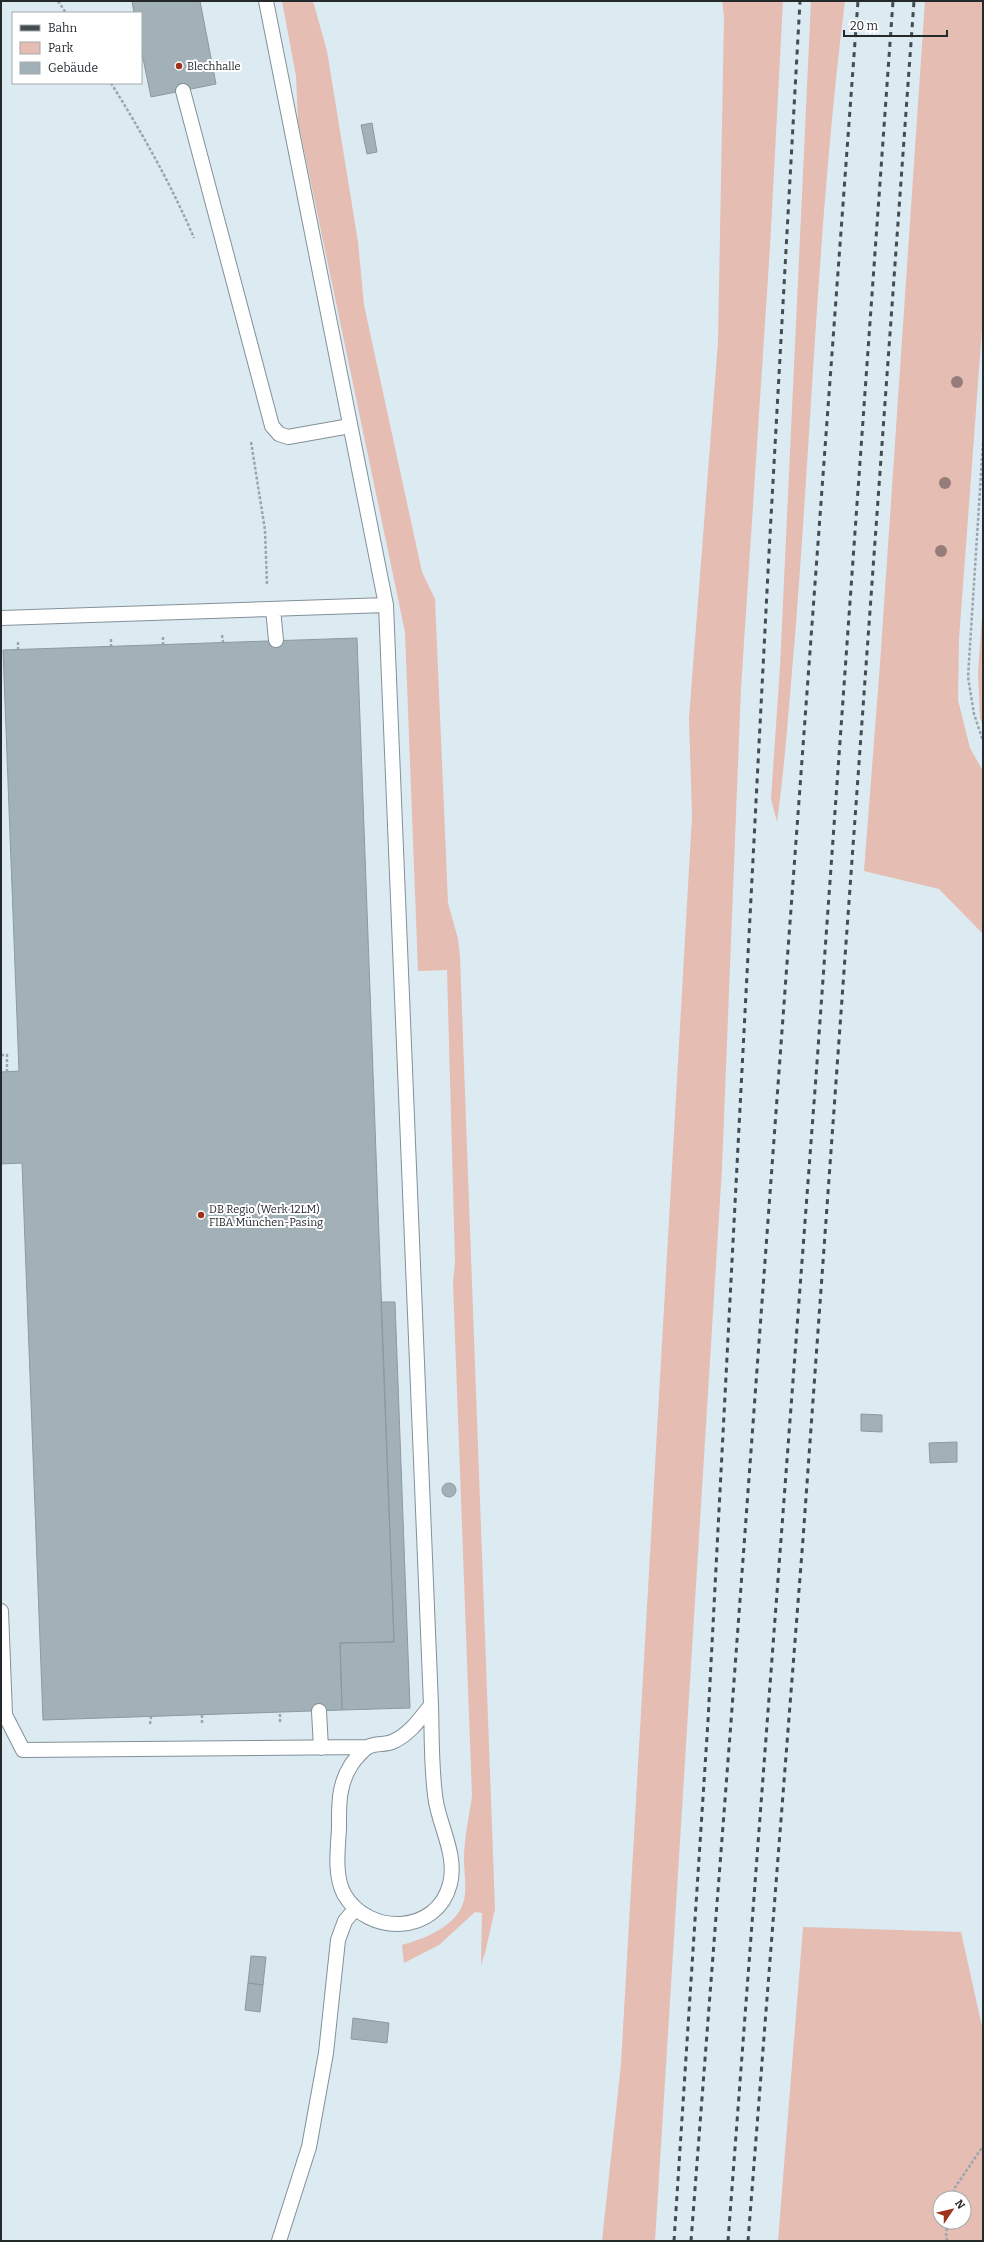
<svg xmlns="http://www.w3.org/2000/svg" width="984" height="2242" viewBox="0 0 984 2242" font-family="Bitter,serif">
<rect width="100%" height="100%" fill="#dceaf2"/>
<!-- green -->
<path fill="#e5bdb3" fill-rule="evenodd" d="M282,1H313L327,51L358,242L364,305L422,572L435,599L448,903L458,939L460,957L495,1909L485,1953L481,1965L482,1913L475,1912L439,1945L404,1963L402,1945C424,1939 458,1926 464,1900C467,1886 464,1874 464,1860C464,1839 469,1817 472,1796L453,1283L455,1261L447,970L418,971L405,632L298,121L296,76Z
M722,1H783L770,247L741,688L722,1168L655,2241H602L621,2064L692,816L689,718L718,342L724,16Z
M811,1H845C819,208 812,417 796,624C790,691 786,757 777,822L771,799L780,667Z
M925,1H983V316L959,639L958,700L970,748L983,771V934L939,889L864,871L880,664Z
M983,603V724L980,719L978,672Z
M803,1927L961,1932L983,2031V2241H778ZM940,2198H964V2222H940Z"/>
<!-- building -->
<path fill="#a2b0b8" stroke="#8c99a1" d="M132,1H200L216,84L151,97L141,49V13H134Z
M372,123L377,152L367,154L361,125Z
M357,638L394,1642L340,1643L342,1710L43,1720L22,1163L1,1164V1072L19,1071L3,650Z
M381,1302H395L410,1708L342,1710L340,1643L394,1642Z
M861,1414L882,1415V1432L861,1431Z
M957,1442V1462L930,1463L929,1443Z
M442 1490a7 7 0 1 1 14 0a7 7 0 1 1-14 0Z
M251,1956L266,1957L263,1985L248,1983Z
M248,1983L263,1985L260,2012L245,2010Z
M353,2018L389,2023L387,2043L351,2039Z"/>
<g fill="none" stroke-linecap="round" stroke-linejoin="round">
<defs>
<path id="service" d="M266,1L386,605L431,1705C420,1719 409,1735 392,1742C385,1745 375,1743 368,1747C363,1750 353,1761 350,1767C338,1786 339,1807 339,1828C338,1849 334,1875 344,1894C368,1936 437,1935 450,1884C457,1856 441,1829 436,1802C431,1771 432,1737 431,1705
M183,91L272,426L279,434L288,437L350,426
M273,609L276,640
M1,618L386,605
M1,1611L5,1715L23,1750L368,1747
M319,1711L321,1748
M279,2241L309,2147L326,2053L338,1940L345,1921L355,1909"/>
</defs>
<!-- service casing -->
<use href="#service" stroke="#839098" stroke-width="16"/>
<!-- path -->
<path stroke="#9ba6ac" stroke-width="2.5" stroke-dasharray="3 2" stroke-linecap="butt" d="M58,1L66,13
M111,83C142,133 171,184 194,238
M251,442L265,530L267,584
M983,443L968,677L974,714L983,741
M222,635L223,642
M163,637V644
M111,639V646
M18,642V649
M1,1055H7V1072
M202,1715V1724
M280,1722V1712
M150,1724L151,1717
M953,2198L954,2189L983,2146
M947,2241L946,2233L948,2222"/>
<!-- service -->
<use href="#service" stroke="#fff" stroke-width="14"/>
<!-- rail -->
<path stroke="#454c50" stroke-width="3" stroke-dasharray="5 5" stroke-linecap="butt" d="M674,2241L708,1721L769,553L800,1
M691,2241L731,1722L858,1
M728,2241L817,1063L893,1
M748,2241L803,1539L914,1"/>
</g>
<!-- trees -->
<g fill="#957d79">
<circle cx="957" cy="382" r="6"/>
<circle cx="945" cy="483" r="6"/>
<circle cx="941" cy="551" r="6"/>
</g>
<!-- markers -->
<g fill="#9c331a" stroke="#fff" stroke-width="1.5">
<circle cx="179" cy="66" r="4"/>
<circle cx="201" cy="1215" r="4"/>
</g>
<g text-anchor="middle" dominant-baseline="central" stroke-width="4" stroke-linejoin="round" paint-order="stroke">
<!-- poi labels -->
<g font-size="11" fill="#24292c" stroke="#fff" text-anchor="start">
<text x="187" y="66">Blechhalle</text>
<text x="209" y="1209">DB Regio (Werk 12LM)<tspan x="209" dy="13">FIBA München-Pasing</tspan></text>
</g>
</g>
<!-- border -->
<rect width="984" height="2242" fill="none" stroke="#24292c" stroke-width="4"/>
<!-- legend -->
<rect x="12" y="12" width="130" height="72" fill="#ffffff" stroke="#a7a9ab"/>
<rect x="20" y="25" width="20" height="6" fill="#454c50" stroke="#a7a9ab"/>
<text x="48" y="32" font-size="12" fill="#24292c">Bahn</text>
<rect x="20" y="42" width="20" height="12" fill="#e5bdb3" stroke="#a7a9ab"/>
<text x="48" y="52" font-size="12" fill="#24292c">Park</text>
<rect x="20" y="62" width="20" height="12" fill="#a2b0b8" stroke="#a7a9ab"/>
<text x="48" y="72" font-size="12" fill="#24292c">Gebäude</text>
<!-- north arrow -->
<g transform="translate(952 2210) rotate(55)"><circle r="19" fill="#ffffff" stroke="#a7a9ab"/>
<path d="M0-3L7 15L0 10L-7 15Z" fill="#9c331a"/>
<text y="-6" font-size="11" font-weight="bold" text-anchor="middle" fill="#24292c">N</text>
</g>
<!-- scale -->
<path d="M844 30v6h103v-6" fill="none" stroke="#24292c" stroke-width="2"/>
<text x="850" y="30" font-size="12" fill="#24292c" stroke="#ffffff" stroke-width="3" paint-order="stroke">20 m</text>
</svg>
